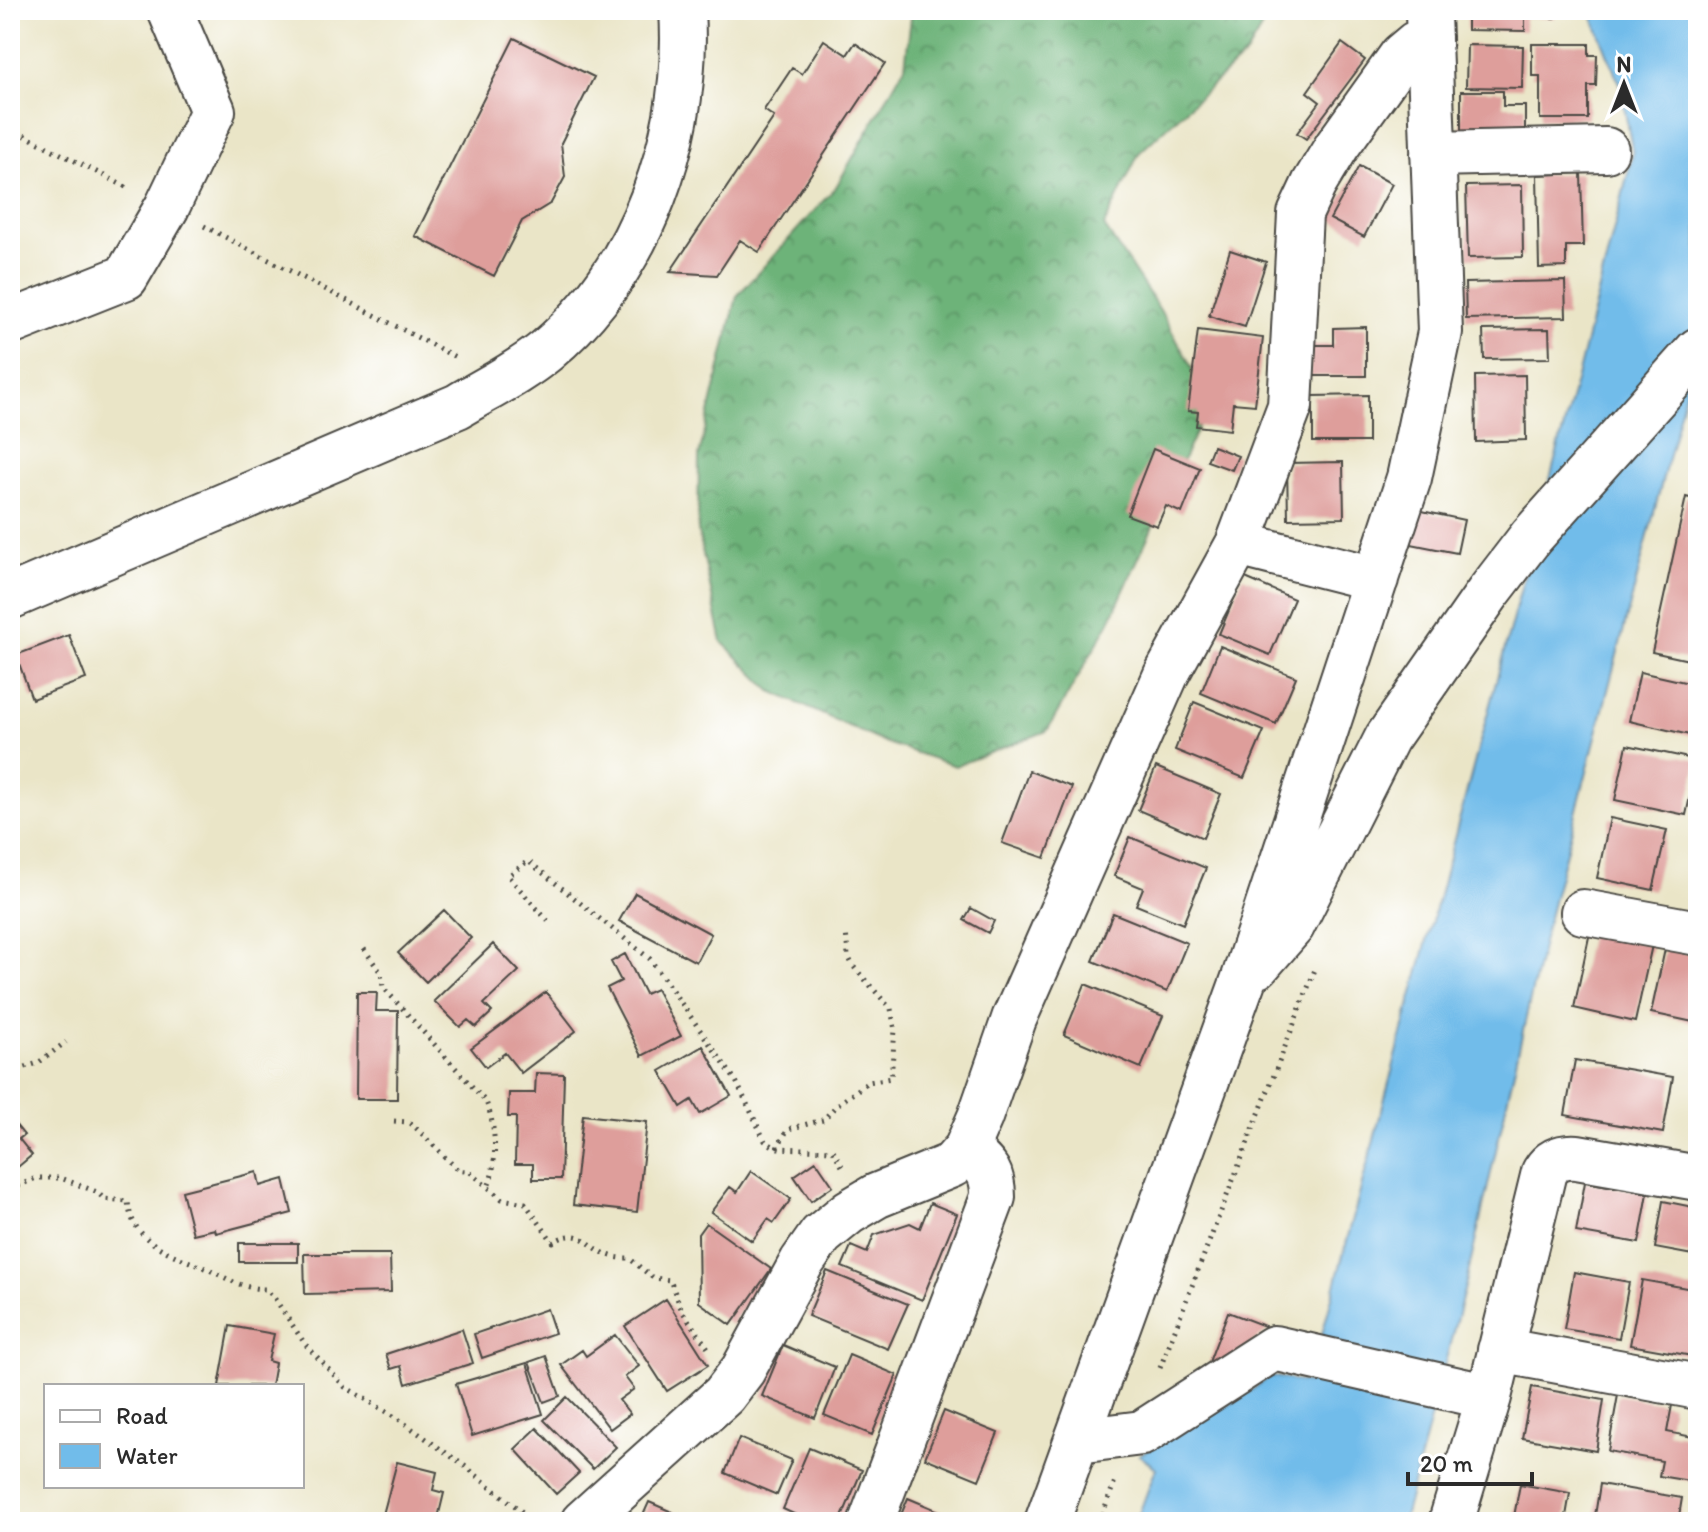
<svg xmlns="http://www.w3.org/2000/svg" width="1708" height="1532" viewBox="0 0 1708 1532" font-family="Itim,sans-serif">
<defs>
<pattern id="forest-crowns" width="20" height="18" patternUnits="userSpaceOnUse" patternTransform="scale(2)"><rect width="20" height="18" fill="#6db379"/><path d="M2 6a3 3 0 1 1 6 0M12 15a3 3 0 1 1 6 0" fill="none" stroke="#5a9263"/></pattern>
</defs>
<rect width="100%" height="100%" fill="#fff"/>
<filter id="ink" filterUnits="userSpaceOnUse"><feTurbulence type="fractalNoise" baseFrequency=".0125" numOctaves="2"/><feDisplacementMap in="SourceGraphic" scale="16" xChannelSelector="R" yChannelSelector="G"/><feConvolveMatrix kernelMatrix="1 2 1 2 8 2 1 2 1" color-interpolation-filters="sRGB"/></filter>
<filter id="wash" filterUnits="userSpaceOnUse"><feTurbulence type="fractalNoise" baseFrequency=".006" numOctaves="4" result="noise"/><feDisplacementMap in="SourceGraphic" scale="32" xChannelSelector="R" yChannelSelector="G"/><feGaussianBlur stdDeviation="1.8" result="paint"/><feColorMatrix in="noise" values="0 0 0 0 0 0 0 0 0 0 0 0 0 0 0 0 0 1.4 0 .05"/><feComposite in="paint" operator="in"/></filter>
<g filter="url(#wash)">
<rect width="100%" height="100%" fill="#eae5c7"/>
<!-- forest -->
<path fill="url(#forest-crowns)" stroke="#4c6f52" stroke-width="2" d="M912,10H1272L1246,54L1139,153L1104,226L1160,310L1210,400L1110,621L1047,731L955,766L881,741L771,691L722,642L698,531L699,456L737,296L836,187L905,66Z"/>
<!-- water -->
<path fill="#71bcea" stroke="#4e748a" stroke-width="2" d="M1590,10H1698V343L1546,929L1466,1283L1403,1522H1136L1156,1468L1139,1455L1245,1395L1271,1376L1309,1383L1574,389L1633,153L1620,86Z"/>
<g id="blocks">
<!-- building -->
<path fill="#de9e9b" d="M1467,10H1555V18H1525V31L1467,30Z
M514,38L594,77L561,143L565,177L551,203L522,221L494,276L415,236Z
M824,40L847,55L855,43L885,63L759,252L740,240L717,275L670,272L774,117L764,110L792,68L802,74Z
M1342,43L1365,60L1306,139L1297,133L1320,102L1307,92Z
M1532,44H1589V55H1597L1596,86H1588V119H1540V76H1532Z
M1467,45L1523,46L1522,88L1466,87Z
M1461,91H1503V106H1525V135H1461Z
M1359,166L1392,184L1364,237L1330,219Z
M1581,173L1583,246H1566V267L1539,268L1537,175Z
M1522,185L1523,257L1468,258L1466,186Z
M1230,250L1266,262L1245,327L1209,316Z
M1565,281L1566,317L1466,319L1465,283Z
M1366,327V376H1310V345H1333V328Z
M1549,329L1550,358L1484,359L1483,330Z
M1198,330L1263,338L1255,405L1233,403L1230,430L1196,426L1198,412L1188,411Z
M1525,375L1526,440L1476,442L1475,376Z
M1368,395V442H1313V396Z
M1213,446L1238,456L1232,470L1207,461Z
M1153,449L1200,468L1182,513L1166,506L1157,526L1127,515Z
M1343,462L1344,518L1288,519L1287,463Z
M1686,497L1698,500V662L1652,652Z
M1408,508L1464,520L1457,553L1401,542Z
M1243,577L1294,599L1270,655L1219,634Z
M69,635L86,679L32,699L16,655Z
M1220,646L1296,677L1276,724L1201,693Z
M1640,672L1698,685V737L1629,721Z
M1194,702L1264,731L1244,778L1175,750Z
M1627,745L1698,760L1686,815L1615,800Z
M1156,767L1221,794L1203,838L1138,810Z
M1029,771L1072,787L1045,858L1002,843Z
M1610,818L1667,830L1653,890L1597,878Z
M1130,837L1206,868L1183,924L1136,905L1143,888L1114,876Z
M635,893L711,934L696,962L619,921Z
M971,908L994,921L988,933L964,920Z
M444,910L471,938L426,982L398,953Z
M1113,913L1187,943L1167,992L1093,961Z
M1590,932L1652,945L1635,1022L1574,1008Z
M493,944L519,971L484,1004L492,1012L476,1027L468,1020L460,1027L434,1001Z
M1665,949L1698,956V1023L1651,1013Z
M625,954L645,994L656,989L681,1036L642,1056L607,988L621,981L611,962Z
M1085,984L1163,1016L1141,1068L1064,1035Z
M357,992H377L376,1011H398L397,1099H356Z
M546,992L576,1031L521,1073L505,1053L486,1067L471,1048Z
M703,1046L731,1096L700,1114L692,1100L681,1107L660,1071Z
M1575,1060L1673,1077L1663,1133L1565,1115Z
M536,1073L564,1074L561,1179H533V1164H515L516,1117H508L509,1093H535Z
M583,1115L647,1122L637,1212L573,1205Z
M10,1118L24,1135L19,1139L32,1155L12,1172Z
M816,1161L833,1186L811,1201L794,1176Z
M751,1171L791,1199L774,1223L768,1219L752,1241L711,1212L730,1187L737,1192Z
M257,1172L260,1186L284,1179L292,1213L216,1233L215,1229L193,1234L182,1191Z
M1585,1182L1648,1193L1639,1243L1576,1232Z
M1663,1201L1698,1208V1256L1655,1248Z
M930,1203L957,1214L922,1300L842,1267L851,1246L867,1253L874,1235L910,1223L920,1228Z
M706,1223L771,1269L731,1325L699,1302L698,1234Z
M239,1243H298V1262H239Z
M304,1254H390L391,1292L305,1294Z
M827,1271L908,1304L888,1349L808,1316Z
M1574,1272L1629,1282L1619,1338L1564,1329Z
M1642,1280L1698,1290V1357L1630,1345Z
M666,1299L708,1365L667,1391L625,1326Z
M547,1309L555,1333L482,1358L474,1334Z
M1228,1312L1270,1328L1223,1367L1209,1362Z
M230,1326L274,1334L268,1361L275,1363L271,1386H219Z
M462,1329L473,1363L406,1384L401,1366L391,1369L386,1354Z
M615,1335L639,1366L625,1377L634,1389L619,1400L630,1414L610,1429L561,1365L582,1350L586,1356Z
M783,1345L835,1367L815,1418L762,1396Z
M849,1355L897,1375L872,1435L824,1415Z
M546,1356L560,1396L544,1402L529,1362Z
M527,1363L543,1414L472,1436L456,1384Z
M1532,1387L1604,1400L1596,1451L1522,1438Z
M1618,1395L1672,1405L1667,1432L1698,1438L1690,1481L1659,1476L1662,1461L1608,1451Z
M567,1397L616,1447L593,1469L544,1420Z
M944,1411L998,1433L979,1480L925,1458Z
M537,1428L579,1473L556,1494L515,1449Z
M739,1438L792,1460L777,1495L725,1473Z
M809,1448L862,1470L840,1522H811L783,1509Z
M397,1462L437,1472L433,1490L444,1493L437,1522H381Z
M1520,1484L1570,1493L1565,1522H1513Z
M1600,1484L1682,1498L1678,1522H1594Z
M908,1498L965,1522H898Z
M649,1502L695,1522H640Z"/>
</g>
</g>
<g filter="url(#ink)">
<use href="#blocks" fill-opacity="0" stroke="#484742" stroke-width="2"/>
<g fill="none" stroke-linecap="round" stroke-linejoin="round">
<defs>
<path id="minor" d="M1433,154L1606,150
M10,323L126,277L167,207L213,111L170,10
M1238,544L1376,579
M10,597L458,406C488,388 519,373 546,351C643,270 690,134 682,10
M1583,912L1698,933
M1257,966L1292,926L1387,738L1488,593L1531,537L1698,350
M1500,1350L1698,1387
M1078,1441L1142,1433L1274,1348L1489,1397
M583,1522L724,1395L743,1370L802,1262L821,1235L849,1212L876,1196L952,1165L966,1149L980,1117L1014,1019L1166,675L1238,544L1290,406L1300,214L1314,184L1337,146L1402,55L1415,44L1429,37
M871,1522L993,1197C993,1170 985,1166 966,1149
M1047,1522L1244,978L1409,478L1440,332L1428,13
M1451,1522L1489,1397L1544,1172C1552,1159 1562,1156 1577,1157L1698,1178"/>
</defs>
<!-- minor casing -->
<use href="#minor" stroke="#484742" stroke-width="48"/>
<!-- path -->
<path stroke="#484742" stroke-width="5" stroke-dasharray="2 6" stroke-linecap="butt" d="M10,128L130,189
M204,226L457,358
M548,921L508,876L528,861L650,959L736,1081L765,1141L776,1148L833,1150L843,1168
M364,949L381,973L383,987L486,1102C496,1125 498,1163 488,1187
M10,1072L38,1063L66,1042
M394,1121L408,1122L416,1128L458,1170L470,1172L502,1199L525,1203L553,1242C589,1221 587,1260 629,1258L653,1278L670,1280L682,1311L708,1348
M777,1148L788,1129L823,1120L836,1106L868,1082L891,1078L895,1030L891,1009L853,966L848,956L846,931
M10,1187H16L36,1178H61L97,1192L104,1199L128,1201C131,1243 174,1255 207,1269C229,1279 240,1288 265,1289L273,1296L305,1344L345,1387L397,1418L466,1467L535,1522
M1160,1368L1316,967
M1100,1522L1116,1478"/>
<!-- minor -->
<use href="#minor" stroke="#fff" stroke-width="44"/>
</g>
</g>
<!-- margin -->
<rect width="1708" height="1532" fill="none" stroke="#fff" stroke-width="40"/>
<!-- legend -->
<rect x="44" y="1384" width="260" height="104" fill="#ffffff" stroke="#aaaaaa" stroke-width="2"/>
<rect x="60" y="1410" width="40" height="12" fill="#ffffff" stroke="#aaaaaa" stroke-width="2"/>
<text x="116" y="1424" font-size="24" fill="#2b2b2b">Road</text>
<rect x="60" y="1444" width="40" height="24" fill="#71bcea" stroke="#aaaaaa" stroke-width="2"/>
<text x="116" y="1464" font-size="24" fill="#2b2b2b">Water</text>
<!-- north arrow -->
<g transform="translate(1624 84)" stroke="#ffffff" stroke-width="6" paint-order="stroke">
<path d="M0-6L14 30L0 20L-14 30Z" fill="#2b2b2b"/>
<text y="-12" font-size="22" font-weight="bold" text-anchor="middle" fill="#2b2b2b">N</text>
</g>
<!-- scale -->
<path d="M1408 1472v12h124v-12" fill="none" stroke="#2b2b2b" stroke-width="4"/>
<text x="1420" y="1472" font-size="24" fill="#2b2b2b" stroke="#ffffff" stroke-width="6" paint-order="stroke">20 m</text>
</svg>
